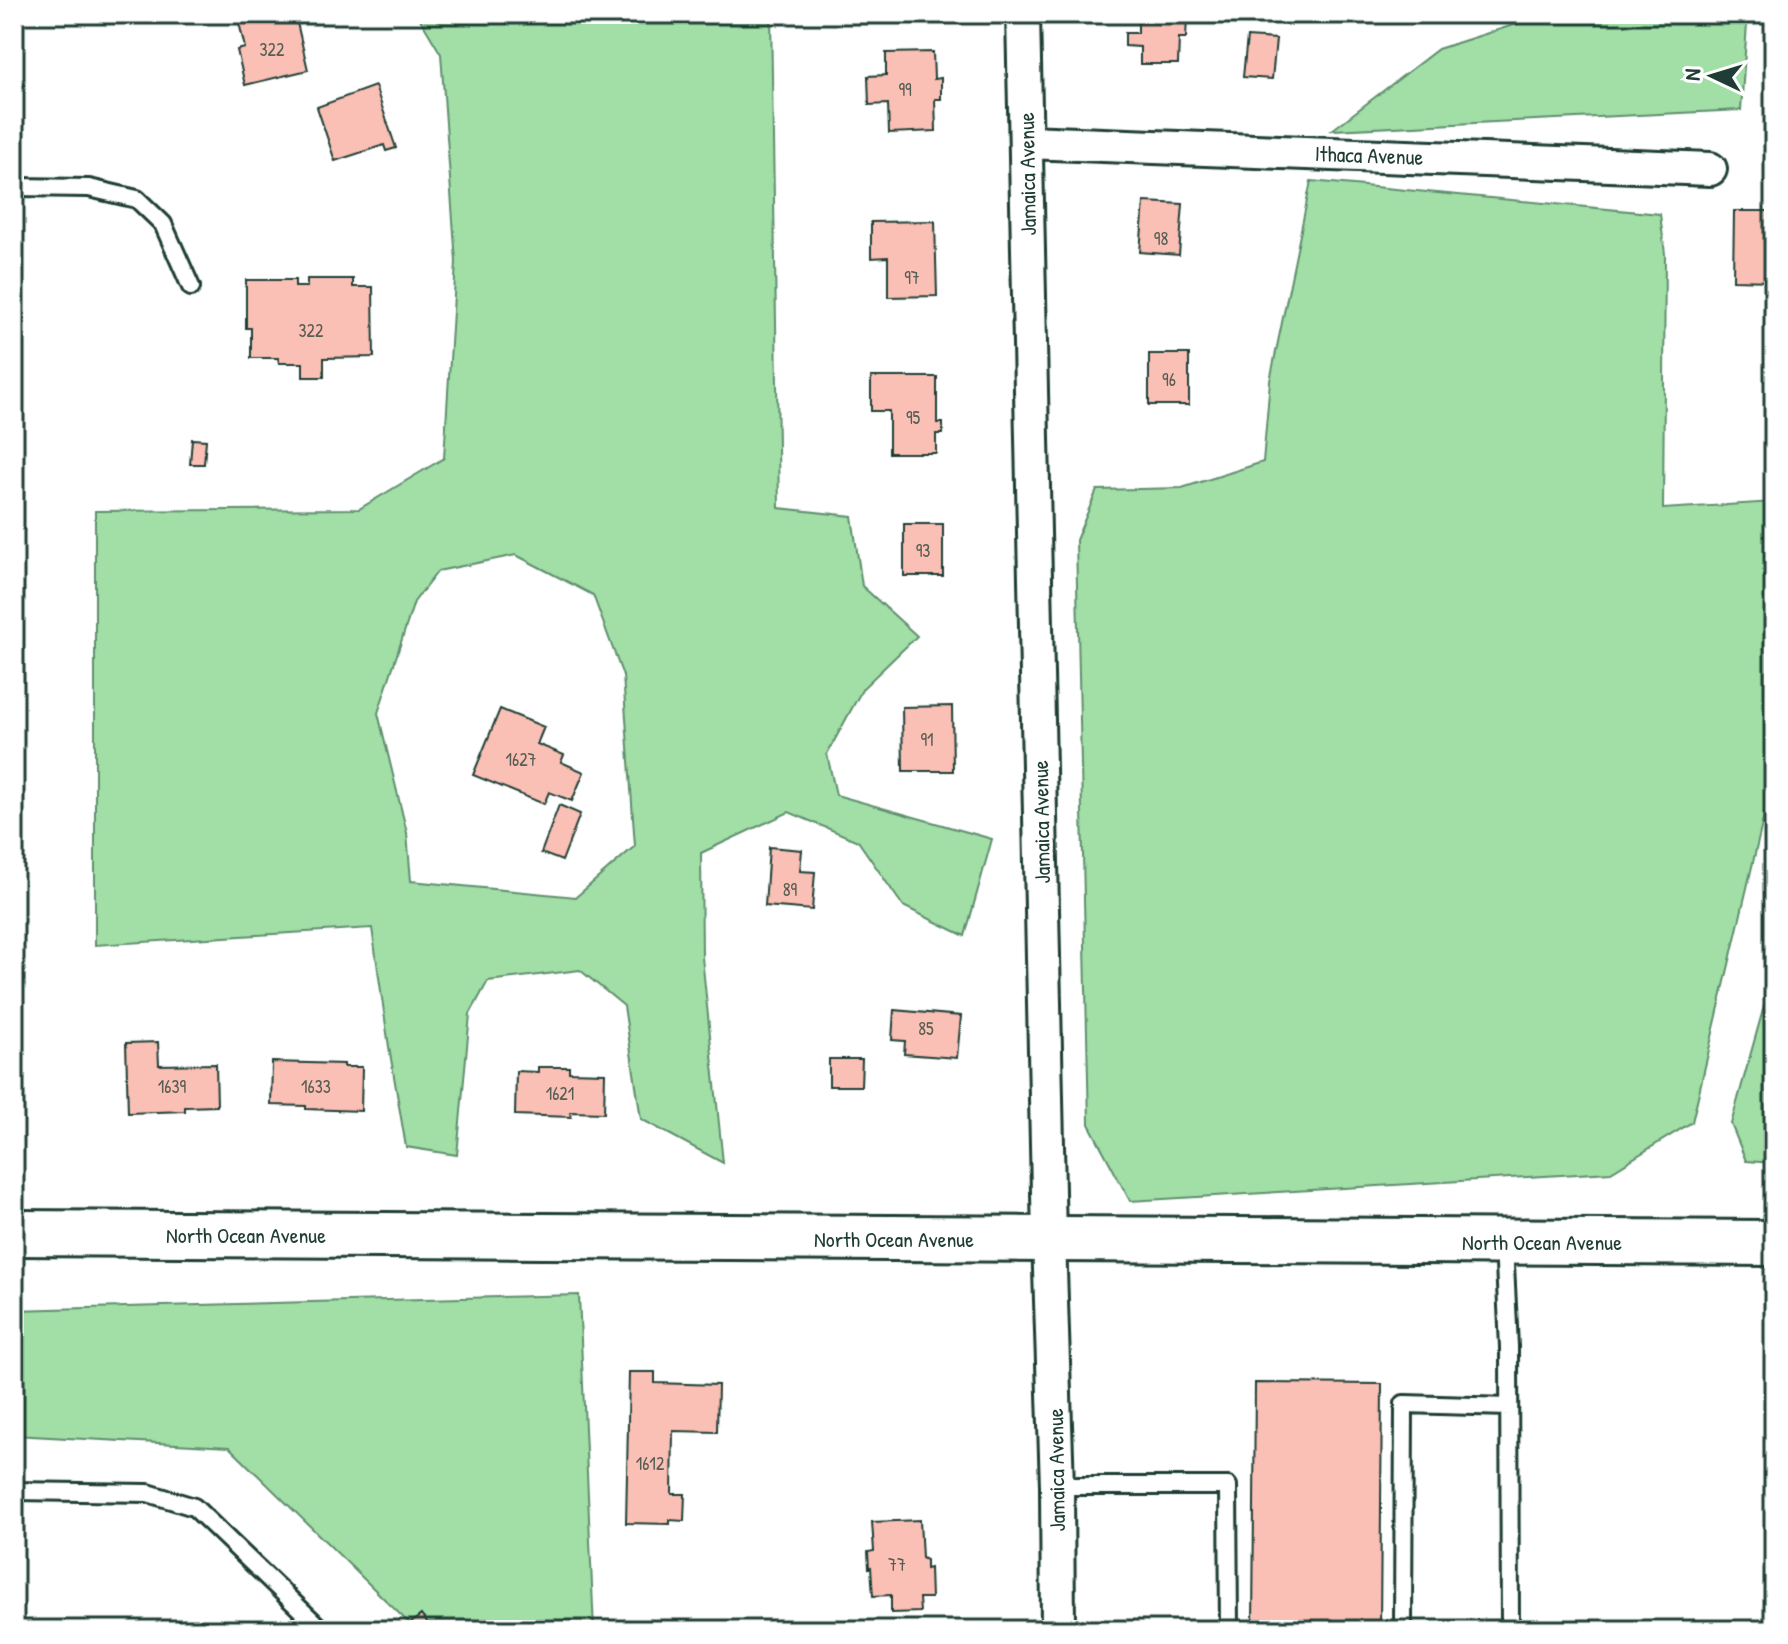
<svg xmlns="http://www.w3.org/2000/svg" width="1788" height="1644" viewBox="0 0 1788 1644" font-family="'Patrick Hand',sans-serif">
<rect width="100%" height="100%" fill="#fff"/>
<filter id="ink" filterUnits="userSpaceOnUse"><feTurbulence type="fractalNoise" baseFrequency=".0125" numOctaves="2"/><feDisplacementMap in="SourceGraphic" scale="16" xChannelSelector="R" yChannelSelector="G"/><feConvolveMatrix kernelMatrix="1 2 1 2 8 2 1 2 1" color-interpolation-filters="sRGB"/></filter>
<g filter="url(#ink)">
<!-- green -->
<path fill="#a1dfa7" stroke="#608e6e" stroke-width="2" fill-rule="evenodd" d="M417,14H771L779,508L852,516L862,586L917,636L863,688L827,754L836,795L992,839L965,936L903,906L858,841L789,812L701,853L702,957L723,1163L641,1119L624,1006L580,970L488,981L470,1014L457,1155L406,1147L389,1047L372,928L95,945V511L359,509L444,458L456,262L441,54ZM516,555L593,595L623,676L635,846L576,897L411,881L407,833L378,713L414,602L438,571Z
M1540,14H1751L1747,24L1741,110L1332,130L1438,49L1526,21Z
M1311,181L1660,214L1665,254L1663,509L1774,502V773L1692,1122L1611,1172L1130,1201L1089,1124L1076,540L1097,490L1182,488L1263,462L1270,381Z
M1774,991V1163L1746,1161L1731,1124L1766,999Z
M579,1295L594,1630H416L229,1447L14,1435V1310Z"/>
<!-- building -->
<path fill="#fbc0b5" stroke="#1f3d34" stroke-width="2" d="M237,14H295L308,70L245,85L237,50L245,48Z
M1138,17H1187L1186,38H1179L1178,64H1140V47L1125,46V33H1138Z
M1247,37L1276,39L1272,79L1243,77Z
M933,52L934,79L941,78V99H935L936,131L889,133L888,104L869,105L868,76L886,75V53Z
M375,86L396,148L386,151L384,145L335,161L317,107Z
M1144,202L1183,204L1179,255L1140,252Z
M1734,211H1774V281L1733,280Z
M935,221L937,296L888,297V257L871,258V222Z
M307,279H353V287H373L374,357L324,358V377H303V363H279L278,358H251V328H246V280H295V287H307Z
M1149,354H1189V405H1149Z
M871,377H937V423H943V434H936V453H889V411H871Z
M192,439L206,440L204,464H190Z
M904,524H943V576H904Z
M952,706L953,771H903L902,707Z
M500,709L544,727L537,744L564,755L561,762L584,772L572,801L549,792L544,804L473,775Z
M559,805L580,814L562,861L541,853Z
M769,847L802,850L800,871L815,872L812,910L765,906Z
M894,1010L961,1016L957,1058L904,1054L905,1041L892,1040Z
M158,1042L159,1065L216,1064L217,1106L185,1107V1111L128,1113L126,1043Z
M829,1059H862L861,1086H829Z
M272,1062L344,1064V1067H362L361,1111L306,1109V1106L271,1105Z
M538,1067H569V1072L605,1073L604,1113L570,1112L571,1117L515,1115L516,1071L538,1072Z
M629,1372H655V1383L718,1385L717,1432L673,1431L672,1494H685L684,1521L670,1520V1524L626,1523Z
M1255,1383L1382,1384L1380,1629L1253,1628Z
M920,1520L922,1558L926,1560V1569L930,1568L931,1598H919L920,1612L891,1613V1595L873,1596L871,1567L869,1568L868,1552L874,1551L872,1522Z
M421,1615L433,1630H402Z"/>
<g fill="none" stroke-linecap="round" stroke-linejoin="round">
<defs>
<path id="service" d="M14,187L89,188L137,199L163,224L191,287
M1504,1244L1509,1347L1510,1630
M1057,1486H1228L1229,1630
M14,1491L148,1493L194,1507L322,1630
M1403,1630L1404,1404L1509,1407"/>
<path id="minor" d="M1023,14L1049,1239L1057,1486L1058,1630
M1027,142L1710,169"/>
<path id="secondary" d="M14,1233L1774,1243"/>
</defs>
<!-- service casing -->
<use href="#service" stroke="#1f3d34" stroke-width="22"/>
<!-- minor casing -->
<use href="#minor" stroke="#1f3d34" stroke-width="38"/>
<!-- secondary casing -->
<use href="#secondary" stroke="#1f3d34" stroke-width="50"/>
<!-- service -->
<use href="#service" stroke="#fff" stroke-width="16"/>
<!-- minor -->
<use href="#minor" stroke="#fff" stroke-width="32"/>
<!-- secondary -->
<use href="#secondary" stroke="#fff" stroke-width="44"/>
</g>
</g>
<g text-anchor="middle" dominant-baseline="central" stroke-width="6" stroke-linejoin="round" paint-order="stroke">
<!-- number labels -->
<g font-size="18" fill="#565e54">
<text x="272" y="49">322</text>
<text x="905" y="89">99</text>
<text x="1161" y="238">98</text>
<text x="912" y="277">97</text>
<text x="311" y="330">322</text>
<text x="1169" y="379">96</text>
<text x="913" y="417">95</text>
<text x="923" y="550">93</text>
<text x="927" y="739">91</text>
<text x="521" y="759">1627</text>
<text x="790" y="889">89</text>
<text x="926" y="1028">85</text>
<text x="172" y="1086">1639</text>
<text x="316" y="1086">1633</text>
<text x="560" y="1093">1621</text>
<text x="650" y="1463">1612</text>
<text x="897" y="1564">77</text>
</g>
<!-- street labels -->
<g font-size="22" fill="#1f3d34" stroke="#fff">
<text transform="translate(1369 155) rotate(2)">Ithaca Avenue</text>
<text transform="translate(1027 174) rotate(-91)">Jamaica Avenue</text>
<text transform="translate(1041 822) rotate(-91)">Jamaica Avenue</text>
<text x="246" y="1235">North Ocean Avenue</text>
<text x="894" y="1239">North Ocean Avenue</text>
<text x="1542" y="1242">North Ocean Avenue</text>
<text transform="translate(1056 1470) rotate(-91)">Jamaica Avenue</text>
</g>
</g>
<!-- margin -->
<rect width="1788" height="1644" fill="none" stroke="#fff" stroke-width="48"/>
<rect x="24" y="24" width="1740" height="1596" fill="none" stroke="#1f3d34" stroke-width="3" filter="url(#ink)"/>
<!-- north arrow -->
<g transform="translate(1712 76) rotate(274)" stroke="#ffffff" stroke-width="6" paint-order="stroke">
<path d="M0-6L14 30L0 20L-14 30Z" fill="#1f3d34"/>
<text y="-12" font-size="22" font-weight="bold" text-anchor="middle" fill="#1f3d34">N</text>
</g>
</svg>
